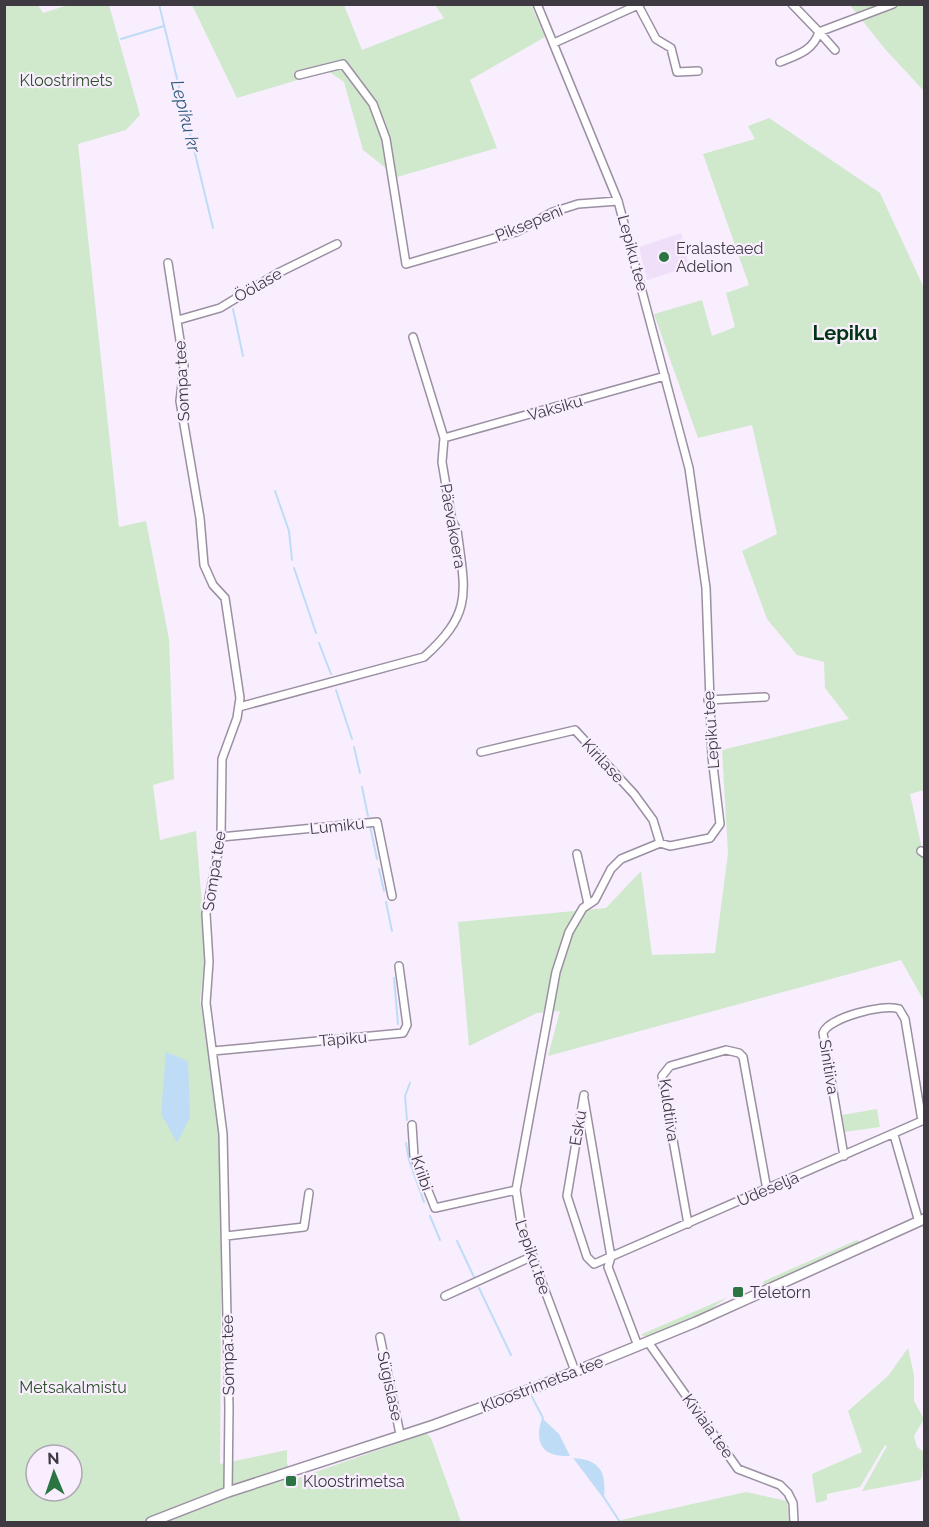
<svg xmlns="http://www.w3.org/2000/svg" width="929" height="1527" viewBox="0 0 929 1527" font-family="Raleway,sans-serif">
<rect width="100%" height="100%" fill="#f8eefe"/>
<!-- built -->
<path fill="#efdff9" d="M681,233L689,267L647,280L639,247Z"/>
<!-- green -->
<path fill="#d0e9cd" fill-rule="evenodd" d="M5,5H38L43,13L68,5H109L140,115L126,130L78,144L119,527L146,521L169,639L174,779L153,785L160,840L196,831L206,952L200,1000L217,1114L222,1176L220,1464L287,1450V1463L293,1480L426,1433L431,1438L461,1522H5ZM36,1455H72V1491H36Z
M192,5H344L362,50L444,18L435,5H531L545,37L470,80L497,148L397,177L363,150L344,82L328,71L237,98Z
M850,5H924V91L885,49Z
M769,118L880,193L924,288V790L910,794L924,858V1001L901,960L548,1056L560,1011L537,1013L469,1046L458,922L606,908L641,871L652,955L715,953L728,853L722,750L849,719L825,688L824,662L797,655L767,619L742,551L777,534L752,425L698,438L654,314L702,300L712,336L735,327L726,293L749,285L703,154L755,139L748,126Z
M877,1109L880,1127L845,1132L842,1115Z
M857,1240L861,1243L772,1283L763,1284L764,1281Z
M728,1297L703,1314L651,1336H642V1334Z
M908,1348L914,1375V1401L924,1419L914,1436L917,1447L924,1452L922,1477L920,1480L862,1491L887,1446L885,1445L860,1487L827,1494V1500L816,1503L812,1474L862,1452L848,1411L888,1376Z
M746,1492L787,1501L789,1522H612Z"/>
<!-- water -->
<path fill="#bfdcf7" d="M166,1052L188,1061L190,1117L177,1143L161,1114Z
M542,1418L559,1434L570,1456C542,1457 534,1443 542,1418Z
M573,1458C602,1460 606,1473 604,1499Z"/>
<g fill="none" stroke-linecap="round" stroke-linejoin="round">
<!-- stream -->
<path stroke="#bfdcf7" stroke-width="2" d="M159,4L213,228
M121,39L164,26
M233,309L243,356
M275,491L289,531L292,560
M294,568L316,633
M319,643L331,674
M336,690L352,739
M354,747L360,773
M362,787L368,816
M370,826L377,859
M379,869L384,891
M386,902L392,931
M394,978L398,1024
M407,1120L405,1096L410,1083
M406,1143L409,1160L424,1202
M430,1216L440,1240
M457,1241L474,1277
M479,1288L511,1355
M532,1397L543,1418
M603,1496L620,1522"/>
<defs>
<path id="minor" d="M537,4L618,201L689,468L706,588L712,757L720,824L710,838L670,846L660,843L621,859L611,869L595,900L583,908L569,932L556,972L516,1190L522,1229L575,1371
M792,4L819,32L893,4
M554,43L638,5L656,39L671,48L677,72L698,71
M780,62C797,55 813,51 819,32L835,50
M299,75L343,64L373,104L386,139L406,264L516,232L553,212L578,204L618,201
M168,263L184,366L180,401L200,518L204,565L213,585L225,598L240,698L237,718L222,759L221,837L206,914L209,962L206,1003L223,1134L229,1408L228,1492
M178,320L220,308L278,273L337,244
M444,438L665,376
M708,700L765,697
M239,707L424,657C474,612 465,592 457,530L452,521L442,462L444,438L413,337
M481,752L575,730L634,794L653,820L660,843
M221,837L377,822L392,896
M921,851L924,853
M577,854L588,904
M213,1051L403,1033L407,1025L399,966
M584,1095L567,1196L587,1257L594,1264L924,1120
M584,1099L611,1257L608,1267L638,1346
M412,1125L414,1156L435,1208L516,1190
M894,1135L919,1222
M844,1156L823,1033C828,1018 884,1003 899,1009L905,1019L922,1121
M688,1224L663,1084L662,1076L670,1066L726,1050L739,1053L743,1057L767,1190
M226,1236L304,1227L309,1193
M445,1296L533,1256
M380,1337L400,1434
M648,1342L738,1469L780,1485L788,1493L793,1503L794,1522"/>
<path id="secondary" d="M151,1522L228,1492L434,1425L542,1385L696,1322L924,1219"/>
</defs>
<!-- minor casing -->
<use href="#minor" stroke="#9b8fa2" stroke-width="10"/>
<!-- secondary casing -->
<use href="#secondary" stroke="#9b8fa2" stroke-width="12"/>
<!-- minor -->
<use href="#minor" stroke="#fff" stroke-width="7"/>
<!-- secondary -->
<use href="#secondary" stroke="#fff" stroke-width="9"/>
</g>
<!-- markers -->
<g fill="#2b7542" stroke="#f8eefe" stroke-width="2">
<circle cx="664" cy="257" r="6"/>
<rect x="732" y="1286" width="12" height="12" rx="3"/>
<rect x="285" y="1475" width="12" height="12" rx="3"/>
</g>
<g text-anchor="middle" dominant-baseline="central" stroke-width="4.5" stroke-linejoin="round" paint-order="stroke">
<!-- park labels -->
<g font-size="16" fill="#2c5128" stroke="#f8eefe">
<text x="66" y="80">Kloostrimets</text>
<text x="73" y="1387">Metsakalmistu</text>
</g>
<!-- street labels -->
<g font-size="16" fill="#3f3a42" stroke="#f8eefe">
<text transform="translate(529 223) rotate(-22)">Piksepeni</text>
<text transform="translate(633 253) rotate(75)">Lepiku tee</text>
<text transform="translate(258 285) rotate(-30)">Öölase</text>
<text transform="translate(182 381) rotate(-93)">Sompa tee</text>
<text transform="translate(555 408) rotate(-16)">Vaksiku</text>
<text transform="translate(453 526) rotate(80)">Päevakoera</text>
<text transform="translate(711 730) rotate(-94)">Lepiku tee</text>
<text transform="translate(603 761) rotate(47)">Kirilase</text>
<text transform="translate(337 826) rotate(-6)">Lumiku</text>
<text transform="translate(214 871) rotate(-81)">Sompa tee</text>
<text transform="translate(343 1039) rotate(-5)">Täpiku</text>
<text transform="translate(829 1067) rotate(81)">Sinitiiva</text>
<text transform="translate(669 1110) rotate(82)">Kuldtiiva</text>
<text transform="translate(578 1128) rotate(-80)">Esku</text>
<text transform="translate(422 1173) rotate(71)">Kriibi</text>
<text transform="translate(768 1189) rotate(-23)">Udeselja</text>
<text transform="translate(533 1257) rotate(71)">Lepiku tee</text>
<text transform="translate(228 1355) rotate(-91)">Sompa tee</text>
<text transform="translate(542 1384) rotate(-21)">Kloostrimetsa tee</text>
<text transform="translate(390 1386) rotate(78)">Sügislase</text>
<text transform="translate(708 1426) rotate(54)">Kiviaia tee</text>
</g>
<!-- poi labels -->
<g font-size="16" fill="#3f3a42" stroke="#f8eefe" text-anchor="start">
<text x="676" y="248">Eralasteaed<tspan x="676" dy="18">Adelion</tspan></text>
<text x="750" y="1292">Teletorn</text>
<text x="303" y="1481">Kloostrimetsa</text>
</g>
<!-- water labels -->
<g font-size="18" font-style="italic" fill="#2f5b80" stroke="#f8eefe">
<text transform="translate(186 116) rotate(76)">Lepiku kr</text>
</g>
<!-- quarter labels -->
<g font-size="20" font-weight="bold" fill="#003413" stroke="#f8eefe">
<text x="845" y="333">Lepiku</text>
</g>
</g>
<!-- border -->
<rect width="929" height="1527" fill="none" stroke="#3f3a42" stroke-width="12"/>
<!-- north arrow -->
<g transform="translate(54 1473) rotate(358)"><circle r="28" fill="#f8eefe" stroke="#aea6b3" stroke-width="1.5"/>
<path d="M0-4.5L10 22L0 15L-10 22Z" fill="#2b7542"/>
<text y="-9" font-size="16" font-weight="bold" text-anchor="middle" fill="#3f3a42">N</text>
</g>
</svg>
